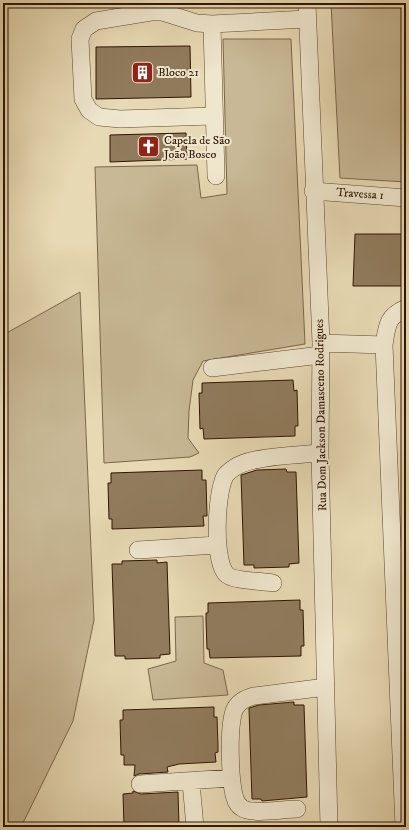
<svg xmlns="http://www.w3.org/2000/svg" width="409" height="830" viewBox="0 0 409 830" font-family="'IM FELL DW Pica',serif">
<rect width="100%" height="100%" fill="#e7d9b3"/>
<filter id="stains"><feTurbulence type="fractalNoise" baseFrequency=".005" numOctaves="4"/><feColorMatrix values="0 0 0 0 .2 0 0 0 0 .09 0 0 0 0 .02 0 0 0 .5 -.17"/></filter>
<radialGradient id="worn" r=".72"><stop offset=".6" stop-color="#630" stop-opacity="0"/><stop offset="1" stop-color="#630" stop-opacity=".3"/></radialGradient>
<!-- green -->
<path fill="#c8b895" stroke="#7c664a" d="M149,3H182V7L149,4Z
M331,3H406V182L340,178Z
M223,39H291L305,344L203,361L193,380L189,411L188,438L199,453L190,457L104,463L95,167L197,165L201,198L227,194Z
M80,292L94,620L73,721L21,827H3V335Z
M203,616L204,663L223,670L228,695L153,700L148,669L176,661L175,617Z"/>
<!-- building -->
<path fill="#907b5d" stroke="#311500" d="M190,46L191,97L96,99V47Z
M186,133L187,159L110,162V135Z
M355,234H406V286H353Z
M293,380L294,391L297,390L298,426H295V436L204,439L203,428L200,429L199,393H202V383Z
M286,469L287,472H296L299,563L289,564V567L254,568V565H244L241,475L257,470Z
M202,470V480H206L207,516H203L204,526L112,529V519H109L108,483H111V473Z
M157,560V563L167,562L170,654L160,655V658L125,659V656H115L112,564H122V561Z
M300,600V610H303L304,646H301V656L210,658L209,649H207L206,621V613H208V603Z
M294,702V705H304L307,797L262,801L261,799H252L249,708L259,705Z
M214,707V717H217L218,745V752L215,753L216,762L179,764L167,767L168,772L139,774L134,776L135,765H124V755H121L120,720H123V710Z
M133,791L141,794L178,792L179,827H124L123,794L133,793Z"/>
<g fill="none" stroke-linecap="round" stroke-linejoin="round">
<defs>
<path id="minor" d="M307,3L321,343L320,453L329,827
M212,24L216,176
M213,116L120,119L99,117L89,110L83,99L80,39L84,29L96,21L151,12H162L197,23L212,24L307,19
M313,191L406,198
M321,343L384,345L404,827
M384,345C387,326 387,316 406,308
M212,368L321,355
M138,550L217,545
M273,583C262,581 232,581 226,574C213,559 216,493 225,476C227,473 231,470 234,468C249,456 300,455 320,453
M191,782L195,827
M140,784L231,778
M297,809C284,809 252,815 242,808C239,806 236,802 235,798C230,783 227,719 236,707C241,700 247,698 254,696L326,687"/>
</defs>
<!-- minor casing -->
<use href="#minor" stroke="#5e462d" stroke-width="18"/>
<!-- minor -->
<use href="#minor" stroke="#efe6ce" stroke-width="17"/>
</g>
<!-- icons -->
<defs>
<symbol id="building-square" viewBox="-11 -11 22 22"><rect x="-9" y="-9" width="18" height="18" rx="4" fill="#8f2418" stroke="#efe6ce"/><path d="M-4-6H4V6H1V3H-1V6H-4ZM-2.5-4.3h1.7v1.8h-1.7ZM.8-4.3h1.7v1.8H.8ZM-2.5-1h1.7V.8h-1.7ZM.8-1h1.7V.8H.8Z" fill="#fff"/></symbol>
<symbol id="church-square" viewBox="-11 -11 22 22"><rect x="-9" y="-9" width="18" height="18" rx="4" fill="#8f2418" stroke="#efe6ce"/><path d="M-1.2-6h2.4v3.5h3.3v2.4h-3.3V6h-2.4V-.1h-3.3v-2.4h3.3Z" fill="#fff"/></symbol>
</defs>
<g fill-rule="evenodd">
<use href="#building-square" x="130" y="60" width="25" height="25"/>
<use href="#church-square" x="136" y="134" width="25" height="25"/>
</g>
<g text-anchor="middle" dominant-baseline="central" stroke-width="4" stroke-linejoin="round" paint-order="stroke">
<!-- poi labels -->
<g font-size="12" fill="#311500" stroke="#efe6ce" text-anchor="start">
<text x="158" y="72">Bloco 21</text>
<text x="164" y="140">Capela de São<tspan x="164" dy="14">João Bosco</tspan></text>
</g>
<!-- street labels -->
<g font-size="12" fill="#311500" stroke="#efe6ce">
<text transform="translate(360 194) rotate(4)">Travessa 1</text>
<text transform="translate(321 415) rotate(-91)">Rua Dom Jackson Damasceno Rodrigues</text>
</g>
</g>
<!-- margin -->
<rect width="409" height="830" fill="none" stroke="#e7d9b3" stroke-width="16"/>
<rect x="4" y="4" width="401" height="822" fill="none" stroke="#311500" stroke-width="2"/>
<rect x="8" y="8" width="393" height="814" fill="none" stroke="#311500"/>
<rect width="100%" height="100%" filter="url(#stains)"/>
<rect width="100%" height="100%" fill="url(#worn)"/>
</svg>
